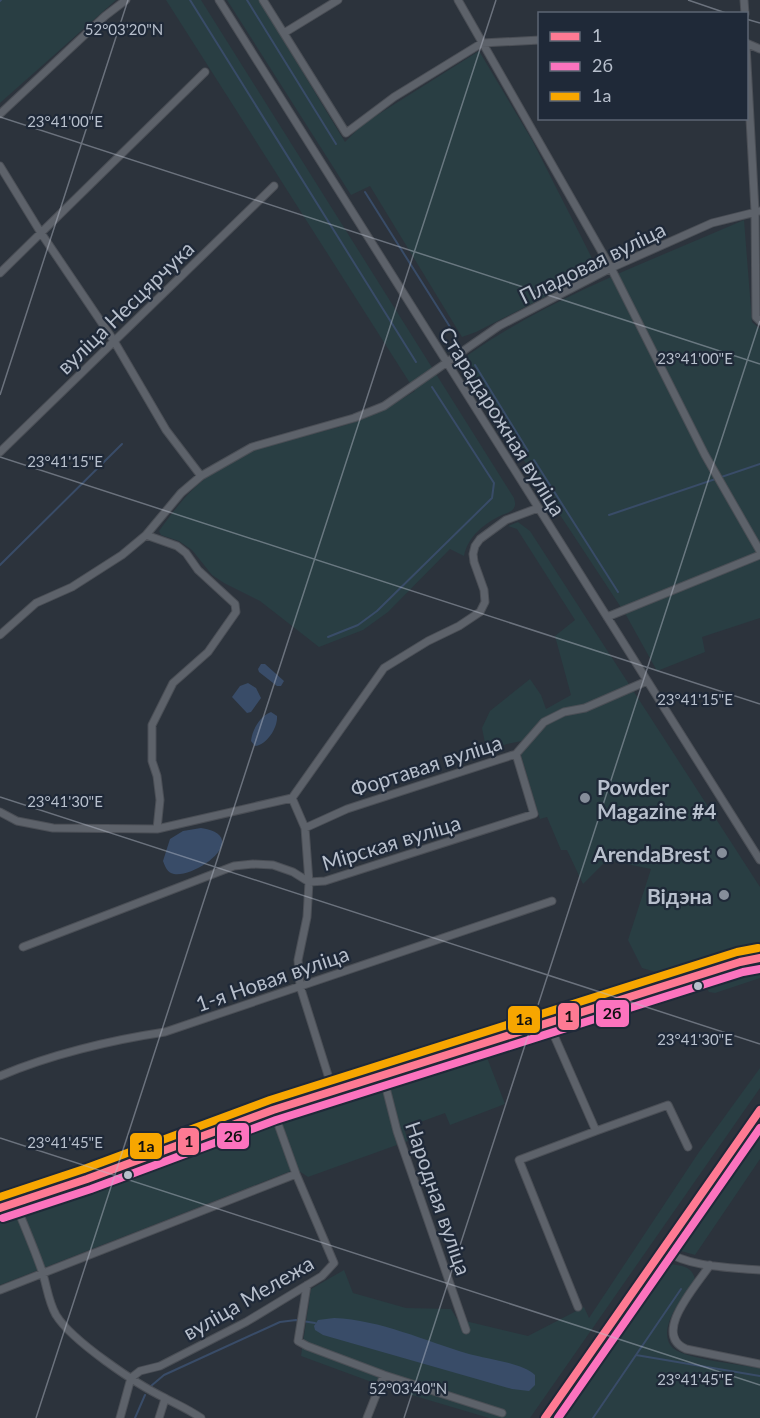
<svg xmlns="http://www.w3.org/2000/svg" width="760" height="1418" viewBox="0 0 760 1418" font-family="Lato,sans-serif">
<rect width="100%" height="100%" fill="#2c333c"/>
<!-- green -->
<path fill="#293e43" d="M0,0H116L0,103Z
M166,0H201L514,498C515,503 516,504 514,508C512,512 506,513 502,515C485,523 468,536 464,556L450,549L388,612L363,630L319,647L260,601L224,583L212,575L192,550L179,541L161,535L159,531C177,506 190,489 215,471C254,442 305,438 349,424C373,416 394,404 415,391Z
M227,0H259L345,142L363,124L479,51L532,140L598,270L476,332L462,337L370,186L351,195Z
M744,220L752,322L760,329V618L702,637L705,652L657,671L626,615L467,374L468,355C552,296 651,261 744,220Z
M518,522L530,531L760,887V947L726,953L663,974L642,968L628,940L651,869L607,860L583,884L567,850H561L547,817L540,819L521,755L522,741L507,744L487,753L482,728L490,711L530,679L541,695L546,709L571,695L555,636L575,620L517,529L508,526Z
M760,967V978L715,993L709,992L707,989C716,973 743,968 760,967Z
M486,1055L505,1104L450,1125L445,1113L404,1128L408,1141L308,1177L296,1169L0,1285V1213L91,1183H116L132,1179L161,1158Z
M760,1068V1088L530,1418H489L388,1388L301,1356L311,1289L344,1270L353,1293L406,1308L451,1309L457,1319L528,1336L584,1307L589,1318L699,1152Z
M760,1123V1159L695,1255L681,1251L677,1246L680,1236Z
M668,1264C680,1265 693,1266 695,1280C685,1295 668,1314 667,1333C667,1339 669,1345 674,1349C687,1359 742,1365 760,1368V1418H553L653,1275L663,1266Z"/>
<!-- water -->
<path fill="#394c68" d="M261,664H265L284,681L281,686H277L259,672L258,669Z
M248,683L256,688L261,698L251,712L247,713L232,697L240,686Z
M271,712L277,716C278,727 267,745 255,746L251,741C252,730 260,716 271,712Z
M201,828C253,836 196,878 174,874C167,873 165,866 163,861L170,839L183,831Z
M334,1318C381,1320 425,1341 469,1354C487,1359 523,1363 535,1375V1385L529,1391L512,1389L323,1335L315,1330L314,1326L318,1320Z"/>
<g fill="none" stroke-linecap="round" stroke-linejoin="round">
<!-- stream -->
<path stroke="#394c68" stroke-width="2" d="M190,0L416,362
M247,0L336,144
M0,1L1,0
M365,192L457,338
M475,365L528,451
M534,460L618,592
M609,515L760,464
M0,565L122,444
M328,637L358,625L377,611L492,498L494,483L432,387
M636,1355L760,1376
M151,1386L164,1375L280,1322L296,1320L315,1323
M135,1418L145,1395
M593,1418L681,1289"/>
<defs>
<path id="street" d="M219,0L760,860
M263,0L346,133L394,97L482,43L540,40
M458,0L611,268L705,455L760,551
M744,0L745,14
M284,33L338,0
M746,43L760,49
M746,45L755,211L756,317L760,321
M0,114L105,16L126,0
M0,166L41,233L114,341L166,430L201,476
M0,273L205,72
M0,452L274,186
M146,535L177,546L186,553L198,570L235,604L236,612L208,652L173,683L152,725V761L157,776L160,800L157,829
M607,617L760,555
M0,635L36,603L72,587L122,555L146,535L181,493L201,476L252,447L354,418L384,406L499,326L611,268L712,223L760,211
M292,798L305,828L309,882L307,917L298,960L300,986L333,1091
M0,812L17,821L53,828L157,829L292,798L384,668L428,641L459,626L480,612L485,602L484,590L474,562L473,554L475,546L480,539L506,520L538,508
M305,828L347,809L516,754L544,722L564,712L585,708L647,681
M23,947L234,866L253,864L273,865L293,872L309,882L325,881L534,814L516,754
M549,1024L596,1131L519,1160L578,1307
M0,1076C49,1055 111,1040 165,1032L552,901
M383,1076L397,1131L466,1330
M596,1131L668,1105L688,1147
M15,1203C24,1225 34,1248 42,1271C47,1286 48,1301 56,1315C72,1341 136,1384 165,1398C178,1405 188,1409 201,1418
M663,1250C692,1268 727,1267 760,1270
M710,1265C697,1285 651,1334 686,1349L760,1364
M307,1285L298,1341L307,1346L384,1375L502,1413
M0,1290L296,1174
M120,1418L131,1378L140,1371L160,1366L246,1322L322,1276L334,1263L296,1174L273,1110
M159,1418L165,1399
M367,1418L384,1375"/>
<path id="secondary" d="M0,1208L87,1179L273,1110L740,962L760,958
M545,1418L760,1110"/>
</defs>
<!-- street casing -->
<use href="#street" stroke="#4b4f56" stroke-width="9"/>
<!-- secondary casing -->
<use href="#secondary" stroke="#4b4f56" stroke-width="11"/>
<!-- street -->
<use href="#street" stroke="#5d626a" stroke-width="7"/>
<!-- secondary -->
<use href="#secondary" stroke="#5c6068" stroke-width="9"/>
<defs>
<path id="bus-1" d="M0,1208L87,1179L273,1110L740,962L760,958
M545,1418L760,1110"/>
<path id="bus-2" d="M3,1218L91,1189L276,1120L743,972L760,969
M558,1418L760,1128"/>
<path id="bus-3" d="M0,1197L84,1169L270,1100L737,952L758,948"/>
</defs>
<!-- bus-1 casing -->
<use href="#bus-1" stroke="#1f2938" stroke-width="12"/>
<!-- bus-2 casing -->
<use href="#bus-2" stroke="#1f2938" stroke-width="12"/>
<!-- bus-3 casing -->
<use href="#bus-3" stroke="#1f2938" stroke-width="12"/>
<!-- bus-1 -->
<use href="#bus-1" stroke="#fe7a93" stroke-width="8"/>
<!-- bus-2 -->
<use href="#bus-2" stroke="#fc73be" stroke-width="8"/>
<!-- bus-3 -->
<use href="#bus-3" stroke="#f7a600" stroke-width="8"/>
</g>
<!-- ticks -->
<path fill="none" stroke="#b7bfcc" stroke-width="1.5" stroke-opacity="0.45" d="M688,0L729,14M746,19L760,23M0,117L760,364M0,395L128,0M0,457L760,704M0,797L760,1044M0,1138L760,1385M36,1418L496,0M404,1418L760,321"/>
<!-- markers -->
<g fill="#868e9a" stroke="#1f2938" stroke-width="2">
<circle cx="585" cy="798" r="6"/>
<circle cx="722" cy="853" r="6"/>
<circle cx="724" cy="895" r="6"/>
</g>
<g fill="#b7bfcc" stroke="#1f2938" stroke-width="2">
<circle cx="698" cy="986" r="5"/>
<circle cx="128" cy="1175" r="5"/>
</g>
<g text-anchor="middle" dominant-baseline="central" stroke-width="4.5" stroke-linejoin="round" paint-order="stroke">
<!-- street labels -->
<g font-size="21" fill="#b7bfcc" stroke="#1f2938">
<text transform="translate(592 262) rotate(-26)">Пладовая вуліца</text>
<text transform="translate(125 307) rotate(-44)">вуліца Несцярчука</text>
<text transform="translate(503 421) rotate(58)">Старадарожная вуліца</text>
<text transform="translate(426 765) rotate(-18)">Фортавая вуліца</text>
<text transform="translate(391 842) rotate(-17)">Мірская вуліца</text>
<text transform="translate(272 978) rotate(-19)">1-я Новая вуліца</text>
<text transform="translate(439 1198) rotate(71)">Народная вуліца</text>
<text transform="translate(248 1297) rotate(-30)">вуліца Мележа</text>
</g>
<!-- poi labels -->
<g font-size="21" font-weight="bold" fill="#b7bfcc" stroke="#1f2938" text-anchor="end">
<text x="597" y="786" text-anchor="start">Powder<tspan x="597" dy="24">Magazine #4</tspan></text>
<text x="710" y="853">ArendaBrest</text>
<text x="712" y="895">Відэна</text>
</g>
</g>
<g font-size="15" text-anchor="middle" fill="#b7bfcc" stroke="#1f2938" stroke-width="4.5" stroke-linejoin="round" paint-order="stroke">
<text x="124" y="35">52°03'20"N</text>
<text x="65" y="127">23°41'00"E</text>
<text x="695" y="364">23°41'00"E</text>
<text x="65" y="467">23°41'15"E</text>
<text x="695" y="705">23°41'15"E</text>
<text x="65" y="807">23°41'30"E</text>
<text x="695" y="1045">23°41'30"E</text>
<text x="65" y="1148">23°41'45"E</text>
<text x="695" y="1385">23°41'45"E</text>
<text x="408" y="1394">52°03'40"N</text>
</g>
<g stroke="#1f2938" stroke-width="2">
<rect x="595" y="999" width="35" height="29" rx="6" fill="#fc73be"/>
<rect x="557" y="1002" width="23" height="29" rx="6" fill="#fe7a93"/>
<rect x="507" y="1005" width="34" height="29" rx="6" fill="#f7a600"/>
<rect x="216" y="1122" width="34" height="28" rx="6" fill="#fc73be"/>
<rect x="177" y="1127" width="23" height="29" rx="6" fill="#fe7a93"/>
<rect x="129" y="1132" width="34" height="28" rx="6" fill="#f7a600"/>
</g>
<g font-size="16" text-anchor="middle" font-weight="bold" fill="#111">
<text x="612" y="1019">2б</text>
<text x="569" y="1022">1</text>
<text x="524" y="1025">1а</text>
<text x="233" y="1142">2б</text>
<text x="189" y="1147">1</text>
<text x="146" y="1152">1а</text>
</g>
<!-- legend -->
<rect x="538" y="12" width="210" height="108" fill="#1f2938" stroke="#5c6573" stroke-width="1.5"/>
<rect x="550" y="32" width="30" height="9" fill="#fe7a93" stroke="#5c6573" stroke-width="1.5"/>
<text x="592" y="42" font-size="18" fill="#b7bfcc">1</text>
<rect x="550" y="62" width="30" height="9" fill="#fc73be" stroke="#5c6573" stroke-width="1.5"/>
<text x="592" y="72" font-size="18" fill="#b7bfcc">2б</text>
<rect x="550" y="92" width="30" height="9" fill="#f7a600" stroke="#5c6573" stroke-width="1.5"/>
<text x="592" y="102" font-size="18" fill="#b7bfcc">1а</text>
</svg>
